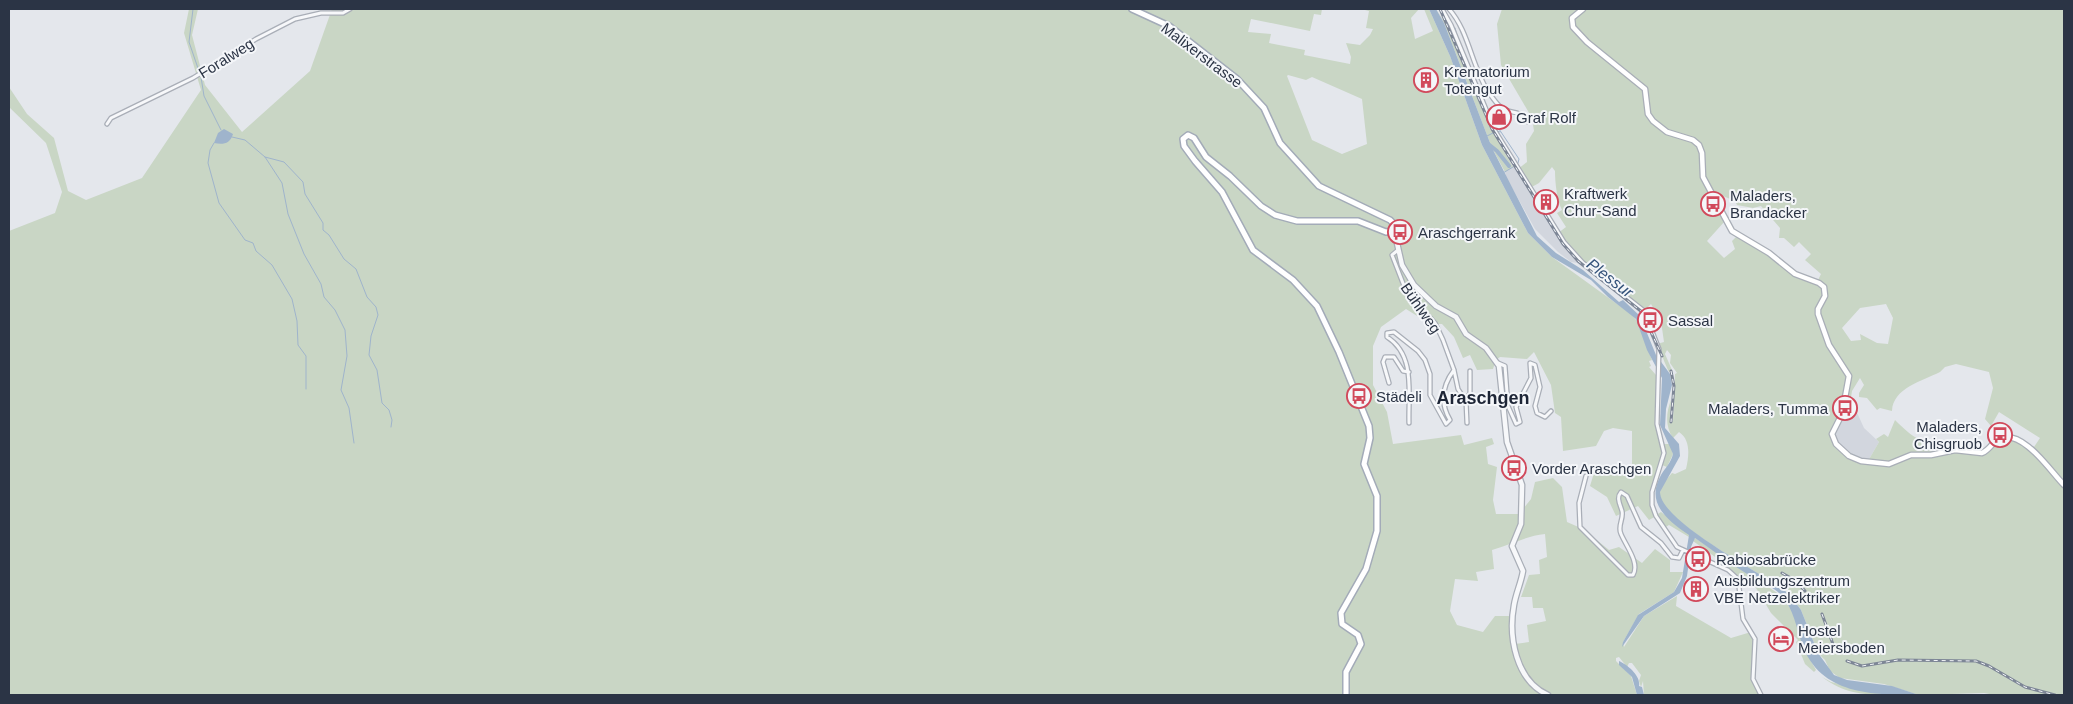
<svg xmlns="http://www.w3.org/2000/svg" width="2073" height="704" viewBox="0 0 2073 704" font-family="Helvetica,sans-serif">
<rect width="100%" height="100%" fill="#e4e7ec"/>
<!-- built -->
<path fill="#d2d6de" d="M1452,28L1489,118L1564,242L1630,289L1644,311L1653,335L1638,309L1577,263L1571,262L1558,252L1535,229L1506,177L1505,172L1513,166L1484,116L1449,29Z
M1849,406H1854L1864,428L1879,442L1868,461L1851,458L1832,437L1842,414L1849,410Z"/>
<!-- green -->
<path fill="#c9d6c5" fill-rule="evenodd" d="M189,9H198L192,35L205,85L242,132L310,71L332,9H1322L1321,15L1314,14L1310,31L1251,19L1248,32L1271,34L1269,43L1305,50L1304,55L1350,64L1351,57L1346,43L1360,45L1370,35L1373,29L1366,28L1369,11L1361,9H1419L1411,18L1415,39L1433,31L1424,9H1429L1450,56L1482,145L1528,233L1552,257L1631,314L1638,322L1652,360L1649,361L1651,366L1649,367L1656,375V428L1663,444H1670L1673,454L1667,467L1662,465L1651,495L1656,515L1661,512L1689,534V537L1669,525L1664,528L1656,516L1649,520L1638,506L1616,516L1607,497L1590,486L1594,473L1616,475L1632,465V431L1613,428L1604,431L1596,446L1563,451L1561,417L1555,413L1551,385L1534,352L1527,359L1500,357L1496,360L1493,369L1477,370L1470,355L1463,358L1454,337L1442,324H1430L1406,309L1381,327L1373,346V385L1387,412L1393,444L1461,435L1464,445L1492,438L1494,444L1486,447L1488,464L1497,467L1493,500L1496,514H1519L1531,499L1535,482L1553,478L1562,487L1567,522L1583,529L1609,550L1619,547L1642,563L1655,549L1670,560V572H1683L1674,592L1639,614L1623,642L1624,647L1644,616L1677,596L1676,606L1731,638L1751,632L1754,637L1753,679L1761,695H1644L1643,681L1641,687L1639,681L1641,675L1632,663H1629L1627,667L1619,657L1616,658V661L1631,676L1637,695H9V231L55,213L62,192L46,143L9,107V87L27,114L54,138L68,191L86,200L142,178L201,90L184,33ZM1288,75L1306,80L1312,77L1362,99L1367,144L1342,154L1312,140L1287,76ZM1545,534L1547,557L1539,560L1540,574L1529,575L1521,597H1532L1533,608H1543L1546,621L1527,625L1529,642L1515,644L1512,616H1495L1483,632L1457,625L1450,611L1455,579L1478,581L1476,572L1494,569L1492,550C1510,545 1526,536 1545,534Z
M1436,9L1449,29L1490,127L1513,167L1505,172L1492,148L1444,23Z
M1502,9H2064V695H1995L1984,693L1919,695L1884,684L1840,678L1830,671L1825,660L1818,653L1801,610L1789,594C1765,574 1664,524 1660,496C1659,486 1667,479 1672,473L1675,474L1686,469C1689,456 1691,440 1679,432L1673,438C1665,426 1666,413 1671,400L1670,422L1673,421L1675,374L1677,373L1670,363L1671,355L1667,350L1665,354L1672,370L1669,372C1664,362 1662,354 1657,344L1664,342L1661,321L1651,304L1644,311L1625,295L1629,289L1607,272L1602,278L1583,263L1558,233L1566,227L1557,213L1562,210C1557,200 1555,183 1555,171L1552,167L1539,183L1530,188L1518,169L1527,162L1526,144L1534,131L1532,118L1501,65L1497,24ZM1723,196L1735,201L1737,205L1753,208L1761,206L1780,228L1779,238H1784L1794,247L1799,242L1811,254L1805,260L1821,274L1817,282L1786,268L1763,249L1737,236L1732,241L1735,249L1724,258L1707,241L1725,221L1715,202ZM1886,304L1893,318L1888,344L1877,343L1860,334L1861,340L1851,341L1842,328L1860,308ZM1956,364L1989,372L1993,388L1985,419L1991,426L1999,412L2040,438L2032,450L2019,441L2001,438L1982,453L1961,450L1962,442C1926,443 1922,447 1895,420L1888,437L1884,434L1876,439L1879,442L1868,461L1849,456L1832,438L1841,414L1849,410L1852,391L1860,378L1864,385L1859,393V397L1867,398L1877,410L1880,408L1892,411C1893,388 1922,381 1940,372L1945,367Z
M1695,538L1782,596L1794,614L1803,647L1816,670L1814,672L1805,664L1796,642L1798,640L1771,613L1756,588L1745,581L1739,582L1728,570L1729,567L1693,541Z
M1822,677L1831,682L1888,695C1862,695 1843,693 1822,677Z"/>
<!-- water -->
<path fill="#9fb4cc" d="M1429,9H1436L1444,23L1492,148L1537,236L1556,253L1583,270L1619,302L1623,300L1640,316L1656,355L1670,374L1672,385L1666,409L1665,428L1679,444L1680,456L1660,492C1661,523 1764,573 1789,594L1801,610L1818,653L1834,675L1847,680L1892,686L1919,695C1873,695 1820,695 1802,644C1796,627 1794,609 1781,595C1774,587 1761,583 1752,577C1732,565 1714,551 1695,538L1691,547L1687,576L1680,593L1644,616L1622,647L1623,642L1638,615L1674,592L1682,578L1689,535C1667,520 1645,503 1661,475C1665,468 1671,463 1673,454L1660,425L1662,378L1647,350L1636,319L1608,297L1591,280L1552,257L1528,233L1482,145L1450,56Z
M224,129L233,134C230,144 223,145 214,143L218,133Z
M1619,661C1628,665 1641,676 1639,686L1642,687L1644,695H1637L1632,677L1619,665Z"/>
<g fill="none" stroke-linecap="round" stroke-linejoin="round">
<!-- stream -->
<path stroke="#9fb4cc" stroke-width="1" d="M193,9L189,42L201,77L204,96L221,130
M1455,28L1458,39
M1499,129L1519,159L1518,163
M1497,131L1500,132
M1487,136L1493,133
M232,137L245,140L265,157L282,183L288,214L304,254L321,284L324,297L335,310L345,330L347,356L341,390L349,408L354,443
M214,143L210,150L208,163L219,203L245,240L253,243L256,251L272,265L292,299L297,321L298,345L306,356V389
M265,157L284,162L303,182L305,194L323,223V230L329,235L344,259L356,269L367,297L376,307L378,315L371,336L369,355L377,370L382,403L389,410L392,420L391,427
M1503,173L1513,167"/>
<!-- canal -->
<path stroke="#9fb4cc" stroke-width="4" d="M1487,143L1497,151L1509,166"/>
<defs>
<path id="minor" d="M1442,9L1451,25L1495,131L1564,242L1583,263L1644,311L1659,349L1657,424L1664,453L1652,492V505L1656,516L1677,547L1728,570L1738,579L1743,619L1755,639L1753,679L1761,695
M1449,9C1469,31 1472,68 1489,93C1493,98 1497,105 1502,108C1512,115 1518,108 1528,122
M107,124L111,118L193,78L256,39L295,19L321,13H343L350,9
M1398,250L1392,255L1406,291L1435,323L1443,340L1454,370L1458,389L1466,401L1467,423
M1498,363L1505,366L1508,406L1516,424L1520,422L1516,407L1531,378L1530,363L1535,365L1540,387L1535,406L1537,413L1545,417L1551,411
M1389,383L1383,362L1385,357H1394L1403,371L1409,372
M1466,399L1470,393V371
M1409,423C1408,394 1416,355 1387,337V333L1394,332L1418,351L1425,360L1430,374V395L1446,424L1450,420C1440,403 1442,386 1454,370
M1586,476L1579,503L1580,527L1628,575H1633C1640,563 1626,546 1621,534C1617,526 1624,519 1622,511C1620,504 1616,498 1621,492L1627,496L1641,527L1661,543L1672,557L1679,558L1683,550"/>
<path id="tertiary" d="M1394,230L1402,265L1414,285L1436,306L1456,317L1466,334L1486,348L1499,366L1507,442L1522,485L1521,524L1512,546L1523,571C1521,583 1516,593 1514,605C1508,637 1516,681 1548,695"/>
<path id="secondary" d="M1583,9L1572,18L1573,27L1587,42L1645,89L1648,114L1653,121L1667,132L1693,140L1699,145L1702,153L1703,177L1732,231L1769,253L1795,274L1819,283L1824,287L1825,296L1818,309V314L1829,345L1849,376L1842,414L1832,434L1836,444L1849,456L1861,461L1889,464L1911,455H1931L1955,450L1982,453C1990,450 1993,441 2000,438C2024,430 2050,471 2064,485"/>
<path id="primary" d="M1132,9L1169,26L1237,79L1264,108L1280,143L1319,186L1390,220L1395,225L1393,231L1386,232L1358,221H1297L1275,215L1261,206L1230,176L1206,157L1194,138L1188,135L1183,139L1184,146L1195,161L1222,192L1253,250L1293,280L1317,306L1339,352L1369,426L1370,438L1364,464L1377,496V531L1366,569L1341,613L1342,624L1358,635L1361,644L1346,672V695"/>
</defs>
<!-- minor casing -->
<use href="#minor" stroke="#a9aeb7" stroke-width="5.5"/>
<!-- tertiary casing -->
<use href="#tertiary" stroke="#a9aeb7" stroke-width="7"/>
<!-- secondary casing -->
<use href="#secondary" stroke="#a9aeb7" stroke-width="7"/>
<!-- primary casing -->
<use href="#primary" stroke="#a3abb8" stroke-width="8"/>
<!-- minor -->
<use href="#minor" stroke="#f7f8fa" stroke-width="3"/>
<!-- tertiary -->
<use href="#tertiary" stroke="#f7f8fa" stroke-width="4.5"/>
<!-- secondary -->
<use href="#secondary" stroke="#fff" stroke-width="4.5"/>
<!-- primary -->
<use href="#primary" stroke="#fff" stroke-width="5"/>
<defs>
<path id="rail" d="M1440,9L1492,129L1563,244L1578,261L1642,312L1662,356
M1671,371L1674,386L1671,422
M1782,573L1796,581L1805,591
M1822,614L1834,647
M1847,661L1862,666L1898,660L1976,661L1989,666L2025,687L2055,695"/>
</defs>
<!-- rail casing -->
<use href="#rail" stroke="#7d8696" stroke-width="3"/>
<!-- rail -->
<use href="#rail" stroke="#f4f6f9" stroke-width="1" stroke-dasharray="4" stroke-linecap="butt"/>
</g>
<!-- icons -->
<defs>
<symbol id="building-ring" viewBox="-11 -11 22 22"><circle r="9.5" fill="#f4f6f9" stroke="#d1495b" stroke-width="1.5"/><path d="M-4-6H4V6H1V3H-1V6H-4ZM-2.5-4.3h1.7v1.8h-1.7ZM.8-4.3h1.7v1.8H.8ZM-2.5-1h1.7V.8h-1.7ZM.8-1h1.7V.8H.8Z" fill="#d1495b"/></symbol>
<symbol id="shop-ring" viewBox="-11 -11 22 22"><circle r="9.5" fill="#f4f6f9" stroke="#d1495b" stroke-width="1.5"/><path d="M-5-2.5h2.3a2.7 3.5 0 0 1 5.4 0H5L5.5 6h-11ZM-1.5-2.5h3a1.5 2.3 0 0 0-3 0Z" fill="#d1495b"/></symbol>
<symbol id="bus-ring" viewBox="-11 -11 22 22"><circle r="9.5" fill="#f4f6f9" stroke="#d1495b" stroke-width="1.5"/><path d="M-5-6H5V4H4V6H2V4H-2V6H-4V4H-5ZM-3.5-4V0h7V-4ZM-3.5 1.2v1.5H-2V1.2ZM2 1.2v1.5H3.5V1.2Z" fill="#d1495b"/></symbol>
<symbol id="hotel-ring" viewBox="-11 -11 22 22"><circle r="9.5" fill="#f4f6f9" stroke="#d1495b" stroke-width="1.5"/><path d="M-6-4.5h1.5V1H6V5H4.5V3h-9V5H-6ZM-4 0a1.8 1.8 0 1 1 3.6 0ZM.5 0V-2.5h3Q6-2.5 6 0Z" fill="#d1495b"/></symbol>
</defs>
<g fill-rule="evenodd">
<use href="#building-ring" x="1412" y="66" width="28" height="28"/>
<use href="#shop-ring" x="1485" y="103" width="28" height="28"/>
<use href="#building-ring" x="1532" y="188" width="28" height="28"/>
<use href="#bus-ring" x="1699" y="190" width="28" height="28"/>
<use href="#bus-ring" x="1386" y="218" width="28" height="28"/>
<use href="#bus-ring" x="1636" y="306" width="28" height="28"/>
<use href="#bus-ring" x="1345" y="382" width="28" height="28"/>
<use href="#bus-ring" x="1831" y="394" width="28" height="28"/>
<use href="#bus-ring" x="1986" y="421" width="28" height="28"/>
<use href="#bus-ring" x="1500" y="454" width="28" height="28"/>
<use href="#bus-ring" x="1684" y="545" width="28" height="28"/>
<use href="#building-ring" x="1682" y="575" width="28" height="28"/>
<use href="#hotel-ring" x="1767" y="625" width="28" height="28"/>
</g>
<g text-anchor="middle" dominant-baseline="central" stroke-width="4" stroke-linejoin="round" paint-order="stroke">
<!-- street labels -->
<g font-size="15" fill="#2b3445" stroke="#f4f6f9">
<text transform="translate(1202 55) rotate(37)">Malixerstrasse</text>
<text transform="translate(226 58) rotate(-32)">Foralweg</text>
<text transform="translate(1421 308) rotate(55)">Bühlweg</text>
</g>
<!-- poi labels -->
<g font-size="15" fill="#2b3445" stroke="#f4f6f9" text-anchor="start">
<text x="1444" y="71">Krematorium<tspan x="1444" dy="17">Totengut</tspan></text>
<text x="1516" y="117">Graf Rolf</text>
<text x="1564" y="193">Kraftwerk<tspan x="1564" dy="17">Chur-Sand</tspan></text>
<text x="1730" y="195">Maladers,<tspan x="1730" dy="17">Brandacker</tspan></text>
<text x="1418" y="232">Araschgerrank</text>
<text x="1668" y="320">Sassal</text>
<text x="1376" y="396">Städeli</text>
<text x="1828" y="408" text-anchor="end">Maladers, Tumma</text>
<text x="1982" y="426" text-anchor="end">Maladers,<tspan x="1982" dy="17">Chisgruob</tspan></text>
<text x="1532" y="468">Vorder Araschgen</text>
<text x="1716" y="559">Rabiosabrücke</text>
<text x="1714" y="580">Ausbildungszentrum<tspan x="1714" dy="17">VBE Netzelektriker</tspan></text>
<text x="1798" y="630">Hostel<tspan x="1798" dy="17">Meiersboden</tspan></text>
</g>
<!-- water labels -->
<g font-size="16" font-style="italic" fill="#34527a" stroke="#f4f6f9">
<text transform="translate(1610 278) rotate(37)">Plessur</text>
</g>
<!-- quarter labels -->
<g font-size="18" font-weight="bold" fill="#1d2536" stroke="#f4f6f9">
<text x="1483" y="398">Araschgen</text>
</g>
</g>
<!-- border -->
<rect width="2073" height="704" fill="none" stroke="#2b3445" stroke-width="20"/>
</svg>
